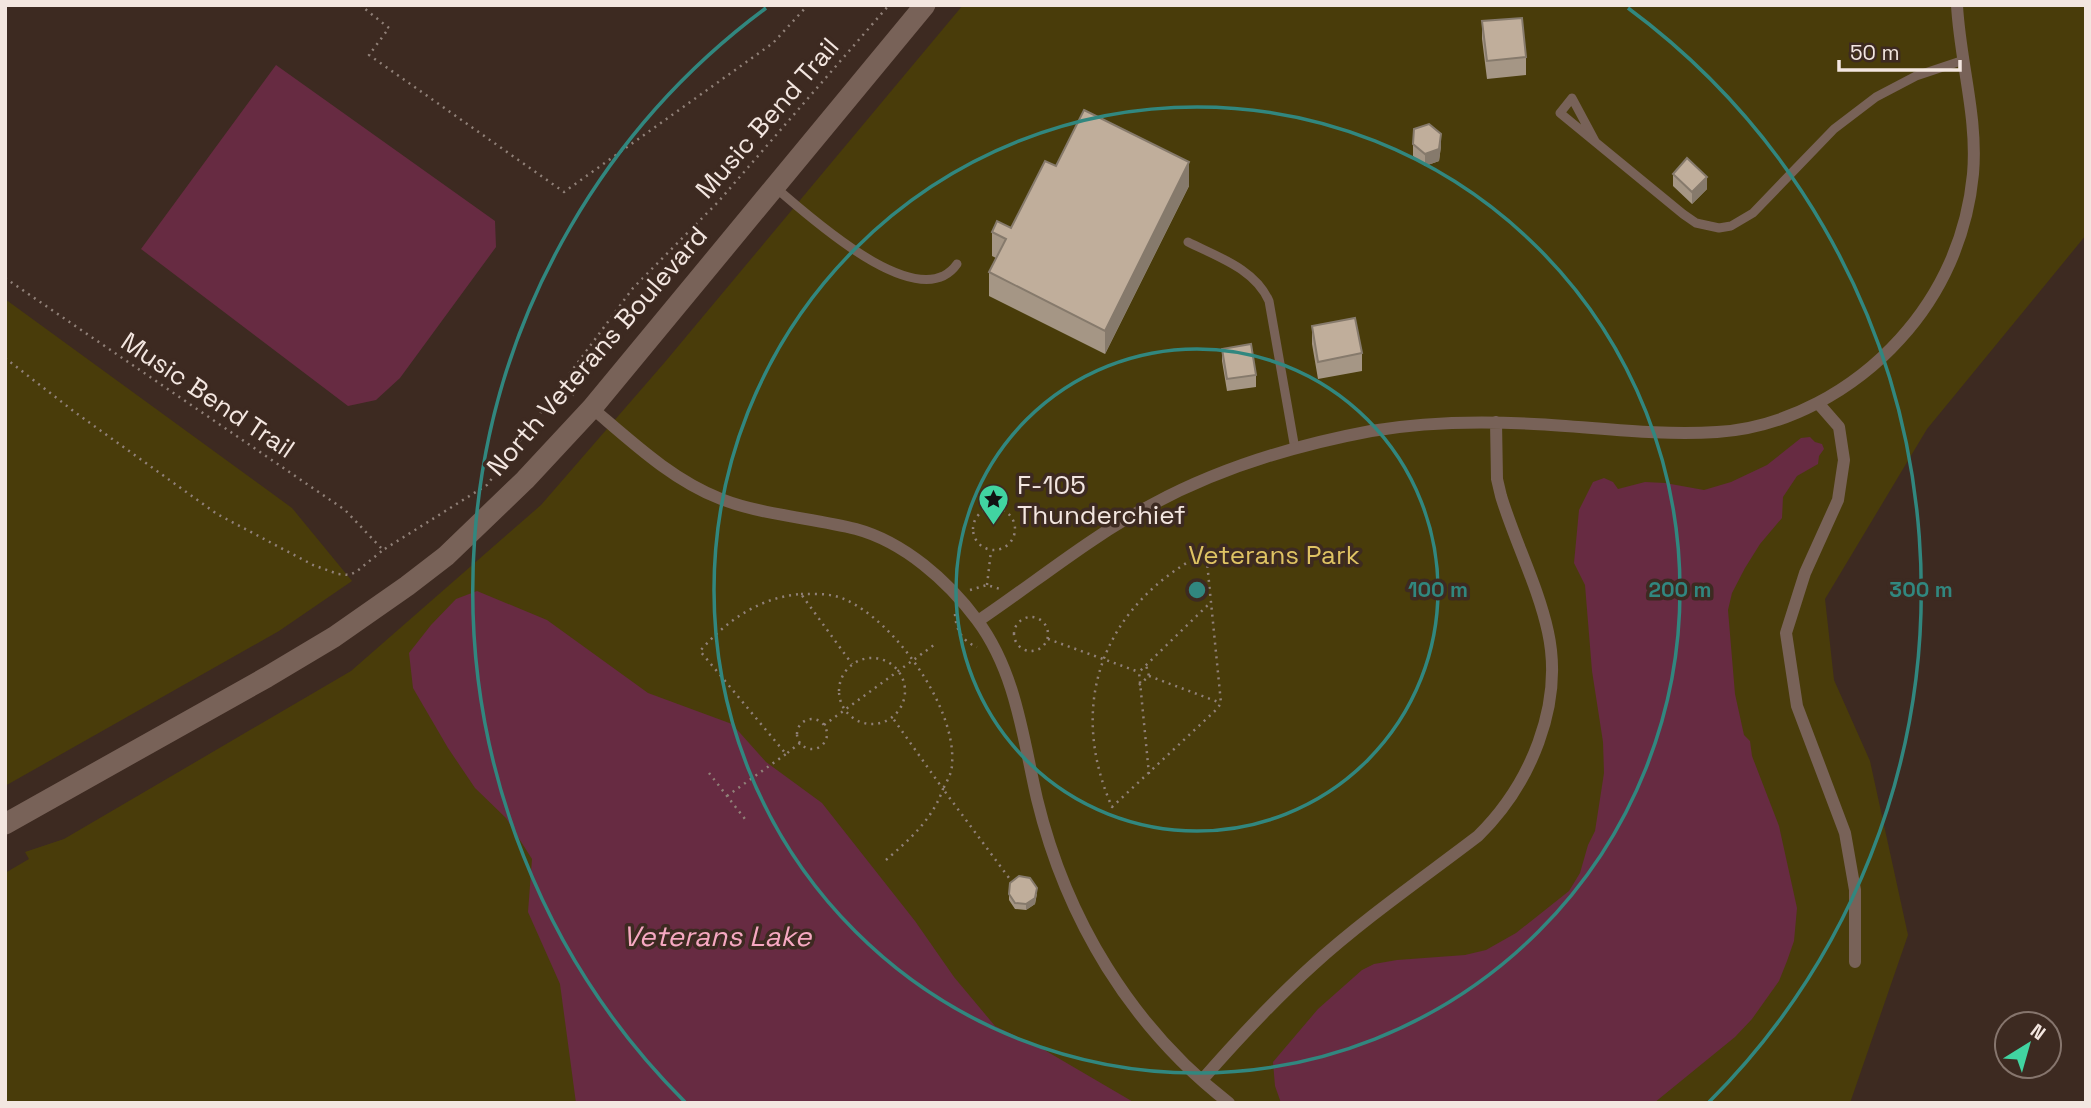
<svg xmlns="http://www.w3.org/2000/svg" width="2091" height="1108" viewBox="0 0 2091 1108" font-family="'Space Grotesk',sans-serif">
<rect width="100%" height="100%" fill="#3d2a21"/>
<!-- green -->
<path fill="#493c0a" d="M963,5H2086V235L1927,429L1825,599L1834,680L1870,761L1908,935L1850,1103H5V873L29,859L25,852L64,839L351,671L541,505L665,362Z
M5,299L292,508L352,581L279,631L5,786Z"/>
<!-- water -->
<path fill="#672b42" d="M276,65L495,221L496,247L400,378L376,400L348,406L141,249Z
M1810,437L1815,442L1822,444L1824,449L1819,456L1818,464L1797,476L1783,497L1782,518L1760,544L1745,568L1732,593L1728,610L1735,694L1744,735L1750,741L1752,756L1779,826L1797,908L1794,941L1787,961L1779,981L1752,1019L1735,1037L1654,1103H1281L1275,1086L1273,1062L1318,1009L1362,970L1374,964L1397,960L1465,955L1486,950L1516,933L1569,891L1580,873L1588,845L1595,831L1604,773L1603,742L1592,671L1585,585L1574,563L1579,510L1593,482L1604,478L1613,482L1618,489L1645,482L1665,483L1704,490L1731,482L1767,465L1801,438Z
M477,591L547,620L648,693L732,724L766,762L822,803L915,921L954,977L995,1026L1041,1048L1135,1103H576L560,984L528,912L532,859L506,818L475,788L448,748L413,688L409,653L431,625L456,599Z"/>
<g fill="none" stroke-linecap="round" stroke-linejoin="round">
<!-- path -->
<path stroke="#908078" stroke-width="2.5" stroke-dasharray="2 5" stroke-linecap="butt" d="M360,5L389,28L369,55L564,192L773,43L808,5
M5,278L345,510L383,550L487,485L633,288L718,202L889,5
M5,358L76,413L217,514L313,565L338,574L349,575L356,572L383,550
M561,386L578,398
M973 529a21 21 0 1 1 42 0a21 21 0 1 1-42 0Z
M1206,552L1221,703L1217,709L1112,807C1066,702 1104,604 1206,552Z
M987,585L991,551
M970,590L987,585L1000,589
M801,594C815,594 831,593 844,599C894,620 957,708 952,764C952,773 947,781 943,789L1012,882
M955,614C956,630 962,641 977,647
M1014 634a17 17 0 1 1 34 0a17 17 0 1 1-34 0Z
M1048,639L1139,672
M839 691a33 33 0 1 1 66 0a33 33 0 1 1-66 0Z
M1149,676L1221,703
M1139,685L1149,676L1146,665
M797 734a15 15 0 1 1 30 0a15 15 0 1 1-30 0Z
M824,725L934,645
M800,743L786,754L700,651C726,621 760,597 801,594L852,664
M709,773L745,819
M1149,774L1139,672L1211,602
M727,796L786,754
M886,860C910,839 932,820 943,789L892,717"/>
<!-- service -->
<path stroke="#786258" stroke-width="9" d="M1595,141L1572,98L1560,113L1683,214L1696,223L1719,228L1731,226L1753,213L1834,129L1876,97L1916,76L1964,60
M776,188C808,215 919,318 957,264
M1188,242C1218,257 1255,269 1269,301L1295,449"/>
<!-- pedestrian -->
<path stroke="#786258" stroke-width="12" d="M1818,403L1839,427L1844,460L1838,500L1805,573L1786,633L1797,706L1845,833L1855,890V962
M592,408C632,442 672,480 721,499C762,515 813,518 856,529C904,542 948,581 977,620C1016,672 1023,738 1037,799C1066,919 1131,1027 1229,1103
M978,621C1036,582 1091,536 1153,504C1220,468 1296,445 1371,431C1424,422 1480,421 1534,424C1595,427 1656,436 1717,432C1786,428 1854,390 1900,339C1942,293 1967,236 1973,174C1978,117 1960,62 1957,5
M1202,1080C1237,1040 1273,1001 1313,965C1365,918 1423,878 1478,836C1530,785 1564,705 1548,632C1538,586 1515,542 1501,496L1497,479L1496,422"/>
<!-- tertiary -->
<path stroke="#786258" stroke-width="21" d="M5,824L267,677L334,637L407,586L446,556L525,480L592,408L925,5"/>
</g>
<!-- wall -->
<path fill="#a59685" d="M1482,21L1526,57V75L1487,79L1482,39Z
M1413,144L1441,146L1439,161L1425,166L1413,156Z
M1056,166L1189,186L1105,354L989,296V272L996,258L992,256V232L1011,228Z
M1673,174L1707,189L1692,204L1673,186Z
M1312,326L1362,353V371L1318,379L1312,344Z
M1222,349L1256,375V387L1227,391L1222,361Z
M1009,894H1037L1035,904L1026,910L1015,909L1009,900Z"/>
<!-- shaded-wall -->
<path fill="#867a6c" d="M1441,134V146L1439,161L1425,166V154Z
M1189,162V186L1105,354V331Z
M1707,177V189L1692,204V192Z
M1037,888L1035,904L1026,910V904Z"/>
<!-- building -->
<path fill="#c0ae9b" stroke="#867a6c" stroke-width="2" d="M1522,18L1526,57L1487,61L1482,21Z
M1084,110L1189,162L1105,331L989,272L1006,239L992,232L997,221L1011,228L1045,161L1056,166Z
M1429,124L1441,134L1439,149L1425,154L1413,144L1414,129Z
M1687,158L1707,177L1692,192L1673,174Z
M1355,318L1362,353L1318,362L1312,326Z
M1251,344L1256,375L1227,379L1222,349Z
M1019,876L1030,878L1037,888L1035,898L1026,904L1015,903L1009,894L1010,883Z"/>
<!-- distance rings -->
<g fill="none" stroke="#31877f" stroke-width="3.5">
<circle cx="1197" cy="590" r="241"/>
<circle cx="1197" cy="590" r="483"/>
<path d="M685 1102A724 724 0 0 1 766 8M1628 8A724 724 0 0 1 1709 1102"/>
</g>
<!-- icons -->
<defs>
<symbol id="sight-pin" viewBox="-11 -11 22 30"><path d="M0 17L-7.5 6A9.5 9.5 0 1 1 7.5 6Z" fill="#41d4a1" stroke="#3d2a21"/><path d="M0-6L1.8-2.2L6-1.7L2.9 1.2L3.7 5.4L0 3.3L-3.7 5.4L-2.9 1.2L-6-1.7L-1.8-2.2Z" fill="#111"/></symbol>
</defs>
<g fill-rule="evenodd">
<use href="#sight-pin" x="976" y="482" width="35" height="47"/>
</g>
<g text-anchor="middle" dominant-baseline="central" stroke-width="7" stroke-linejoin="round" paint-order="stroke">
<!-- street labels -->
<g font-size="26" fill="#f3e6e0" stroke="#3d2a21">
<text transform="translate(767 118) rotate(-49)">Music Bend Trail</text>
<text transform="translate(597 351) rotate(-49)">North Veterans Boulevard</text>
<text transform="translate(208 395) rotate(34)">Music Bend Trail</text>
</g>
<!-- poi labels -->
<g font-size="26" fill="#f3e6e0" stroke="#3d2a21" text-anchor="start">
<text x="1017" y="485">F-105<tspan x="1017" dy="30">Thunderchief</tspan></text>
</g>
<!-- park labels -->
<g font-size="26" fill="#dfc363" stroke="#3d2a21">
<text x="1274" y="555">Veterans Park</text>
</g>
<!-- water labels -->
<g font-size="28" font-style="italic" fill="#f6a8c1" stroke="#3d2a21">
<text x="717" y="936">Veterans Lake</text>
</g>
</g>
<circle cx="1197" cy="590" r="10" fill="#31877f" stroke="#3d2a21" stroke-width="3.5"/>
<g font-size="21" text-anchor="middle" font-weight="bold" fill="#31877f" stroke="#3d2a21" stroke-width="7" stroke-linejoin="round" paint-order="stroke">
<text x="1438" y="597">100 m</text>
<text x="1680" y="597">200 m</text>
<text x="1921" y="597">300 m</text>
</g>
<!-- border -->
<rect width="2091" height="1108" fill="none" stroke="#f3e6e0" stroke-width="14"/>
<!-- north arrow -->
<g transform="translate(2028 1045) rotate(37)"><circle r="33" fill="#3d2a21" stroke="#86756d" stroke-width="2"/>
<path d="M0-5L12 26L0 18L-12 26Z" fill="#41d4a1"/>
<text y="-10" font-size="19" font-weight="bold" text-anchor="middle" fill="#f3e6e0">N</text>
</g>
<!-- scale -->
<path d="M1839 60v10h121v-10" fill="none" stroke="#f3e6e0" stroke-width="3.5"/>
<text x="1850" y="60" font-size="21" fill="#f3e6e0" stroke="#3d2a21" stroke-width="5" paint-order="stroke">50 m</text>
</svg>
